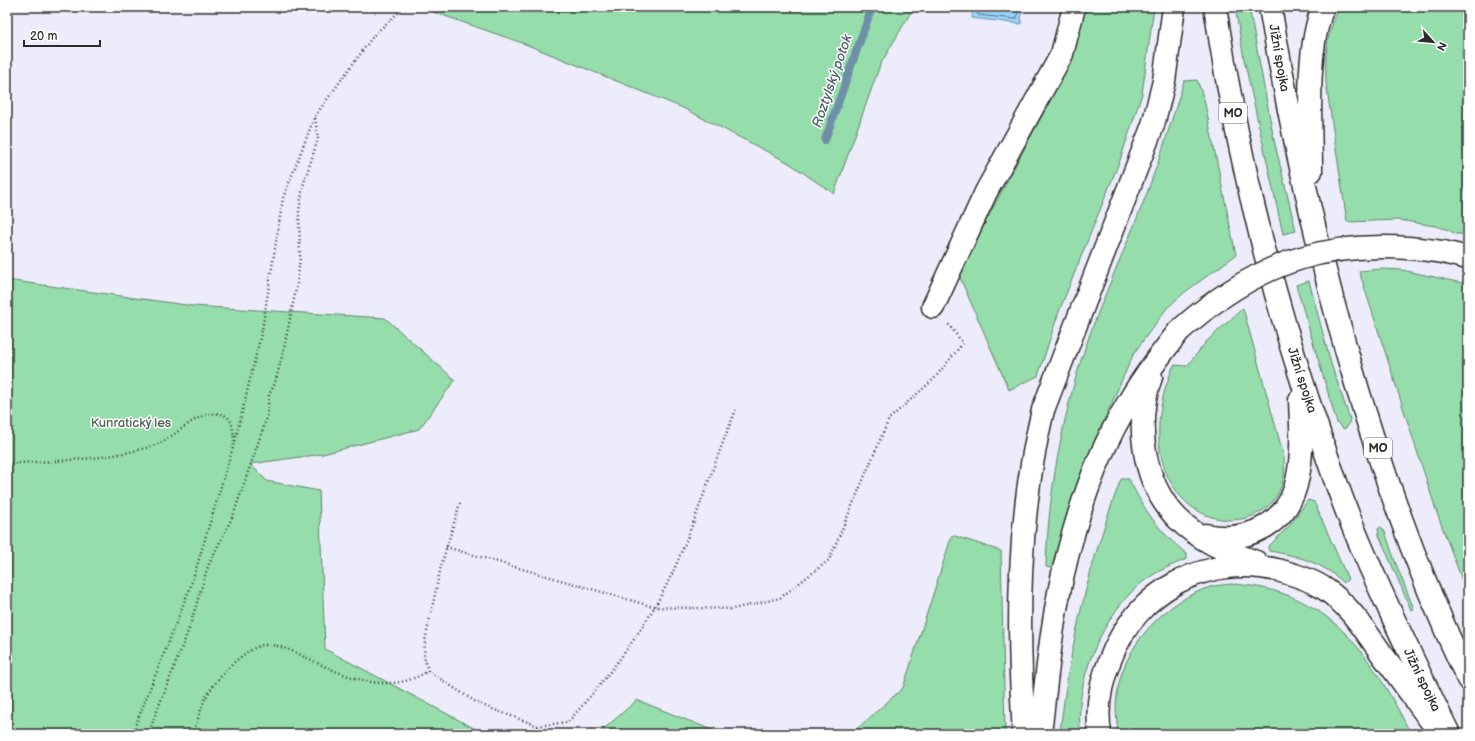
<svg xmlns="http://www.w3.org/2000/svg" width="1475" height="741" viewBox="0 0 1475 741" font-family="'Balsamiq Sans',sans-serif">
<rect width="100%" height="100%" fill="#edecfb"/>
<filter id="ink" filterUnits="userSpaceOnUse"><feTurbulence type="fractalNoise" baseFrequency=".025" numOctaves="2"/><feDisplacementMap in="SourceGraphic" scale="8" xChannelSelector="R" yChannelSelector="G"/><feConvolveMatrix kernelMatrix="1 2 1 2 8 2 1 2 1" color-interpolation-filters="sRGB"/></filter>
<g filter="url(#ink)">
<!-- green -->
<path fill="#95ddab" stroke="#60846b" d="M419,7H914L880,65L834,194L789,163L683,108L525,44Z
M1084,7H1154L1142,94L1120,160L1058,314L1038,376L1009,390L958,273L1060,82Z
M1235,7H1249L1274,140L1296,231L1283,234L1244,59Z
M1340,7H1468V234H1455L1449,230L1435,226L1399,220L1347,222L1326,83C1325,54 1326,33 1340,7Z
M1197,80L1204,99L1236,255L1185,292L1167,308L1134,353L1084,465L1052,568L1046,567C1048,495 1062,417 1085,348C1103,296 1127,245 1147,193C1161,156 1172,119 1184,81Z
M1382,269L1402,270L1462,283L1466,277L1468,278V596L1437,513L1359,271Z
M7,280L193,306L385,318L455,380L419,429L323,454L250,464L267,481L319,491L325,649L485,734H7Z
M1309,281L1331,364L1350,419L1348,426L1344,429L1337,423L1296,285Z
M1243,308L1284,457C1284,463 1285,470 1284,476C1276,523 1221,532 1188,504C1149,469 1154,409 1174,365L1187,366L1206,342Z
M1121,479H1129C1144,510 1159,532 1187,554V559C1172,565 1157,571 1144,581C1104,611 1072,684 1081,734H1060C1069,647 1090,561 1121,479Z
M1308,500L1314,502L1348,579L1344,583C1322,562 1298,556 1269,551L1268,547L1289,526Z
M1381,527L1385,532L1396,564L1414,609L1411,610L1379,535L1378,529Z
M952,535L1001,551L1005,734H851L903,688Z
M1231,584C1330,589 1370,654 1411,734H1118C1117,721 1115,708 1117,695C1122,647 1165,601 1210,587C1217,585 1224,585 1231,584Z
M637,700L722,734H598Z"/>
<!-- water -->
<path fill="#99d4fa" stroke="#6d90a7" d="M973,7H1022L1021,24L972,18Z"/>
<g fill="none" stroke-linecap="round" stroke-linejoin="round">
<!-- shore -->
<path stroke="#576f7e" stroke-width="1" d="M977,7L978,15L1015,19L1017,18L1018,7"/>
<!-- stream -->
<path stroke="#6d90a7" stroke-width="8" d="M825,140L872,7"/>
<defs>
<path id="minor" d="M933,307L986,192L1062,54L1074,7"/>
<path id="highway" d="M1215,7C1235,141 1266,272 1308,400C1321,439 1334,479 1349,517C1379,591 1414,662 1449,734
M1270,7C1309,236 1368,468 1468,679
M1311,171C1311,121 1305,53 1323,7
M1443,252L1468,258
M1151,377C1135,423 1142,482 1177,518C1199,540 1227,552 1256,562
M1205,535C1248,544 1290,524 1298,476C1303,451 1301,425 1300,400
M1024,734C1017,625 1017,516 1043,410L1153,125L1164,81L1174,7
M1040,734C1047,675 1052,615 1067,557C1080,505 1100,449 1128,403C1143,377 1161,354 1179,331
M1100,734C1096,709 1100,684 1110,660C1136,590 1207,552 1281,571C1296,575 1312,580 1325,589C1349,605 1365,630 1381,653C1398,675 1414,698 1431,721"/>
</defs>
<!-- minor casing -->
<use href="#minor" stroke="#2b2b2b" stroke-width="25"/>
<!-- highway casing -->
<use href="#highway" stroke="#2b2b2b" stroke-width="25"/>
<!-- path -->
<path stroke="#2b2b2b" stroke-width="2.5" stroke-dasharray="1 3" stroke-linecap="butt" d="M235,441L262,330L283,198L315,116L374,35L402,9
M7,464C56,460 108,461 155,445C176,438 196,410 220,414C235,416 233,433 234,444L191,585L132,734
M460,503L441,566L425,641L424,656L428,671L479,704L538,726L568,722C613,671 656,616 681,553C701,506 716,457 736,410
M446,547L654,607L733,609L780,598L829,560L889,419L934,379L963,343L948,324
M148,734L189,629L208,566L233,516L267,417L269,395L275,383L283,353L297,284L300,258L299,211L303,186L318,139L315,116
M193,734C197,723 200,710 205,699C214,681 243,648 264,645C279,644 292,651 305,657C344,676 387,697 428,671
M534,734L538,726"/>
<!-- minor -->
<use href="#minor" stroke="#fff" stroke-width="22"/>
<!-- highway -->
<use href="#highway" stroke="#fff" stroke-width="22"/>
<defs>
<path id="highway-bridge" d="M1179,331C1259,259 1336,235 1443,252"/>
</defs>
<!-- highway-bridge casing -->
<use href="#highway-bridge" stroke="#2b2b2b" stroke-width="25" stroke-linecap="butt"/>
<!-- highway-bridge -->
<use href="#highway-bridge" stroke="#fff" stroke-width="22"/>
</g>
</g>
<g text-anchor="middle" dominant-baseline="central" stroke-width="3" stroke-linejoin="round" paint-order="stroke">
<!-- shield labels -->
<g fill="#fff" stroke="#6b6b6b" stroke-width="1">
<rect x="1219" y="103" width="28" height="20" rx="3"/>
<rect x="1364" y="438" width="28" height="20" rx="3"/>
</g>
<g font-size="12" font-weight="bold" fill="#2b2b2b">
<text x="1233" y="113">MO</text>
<text x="1378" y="448">MO</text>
</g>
<!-- street labels -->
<g font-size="13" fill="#2b2b2b" stroke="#fff">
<text transform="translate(1279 58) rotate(80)">Jižní spojka</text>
<text transform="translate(1302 380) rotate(72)">Jižní spojka</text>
<text transform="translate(1422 680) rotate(64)">Jižní spojka</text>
</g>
<!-- park labels -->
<g font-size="13" fill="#4b6051" stroke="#fff">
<text x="131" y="423">Kunratický les</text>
</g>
<!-- water labels -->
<g font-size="14" font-style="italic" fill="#4c5e69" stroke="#fff">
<text transform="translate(832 81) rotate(-71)">Roztylský potok</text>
</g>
</g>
<!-- margin -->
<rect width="1475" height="741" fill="none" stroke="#fff" stroke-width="24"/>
<rect x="12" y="12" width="1451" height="717" fill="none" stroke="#2b2b2b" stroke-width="1.5" filter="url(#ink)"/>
<!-- north arrow -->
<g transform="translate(1433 42) rotate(117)" stroke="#ffffff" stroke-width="3" paint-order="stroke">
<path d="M0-3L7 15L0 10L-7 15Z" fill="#2b2b2b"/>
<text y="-6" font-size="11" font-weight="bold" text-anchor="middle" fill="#2b2b2b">N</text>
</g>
<!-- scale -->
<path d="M24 40v6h76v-6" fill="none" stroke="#2b2b2b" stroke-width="2"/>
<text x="30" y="40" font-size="12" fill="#2b2b2b" stroke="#ffffff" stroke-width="3" paint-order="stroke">20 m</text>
</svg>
